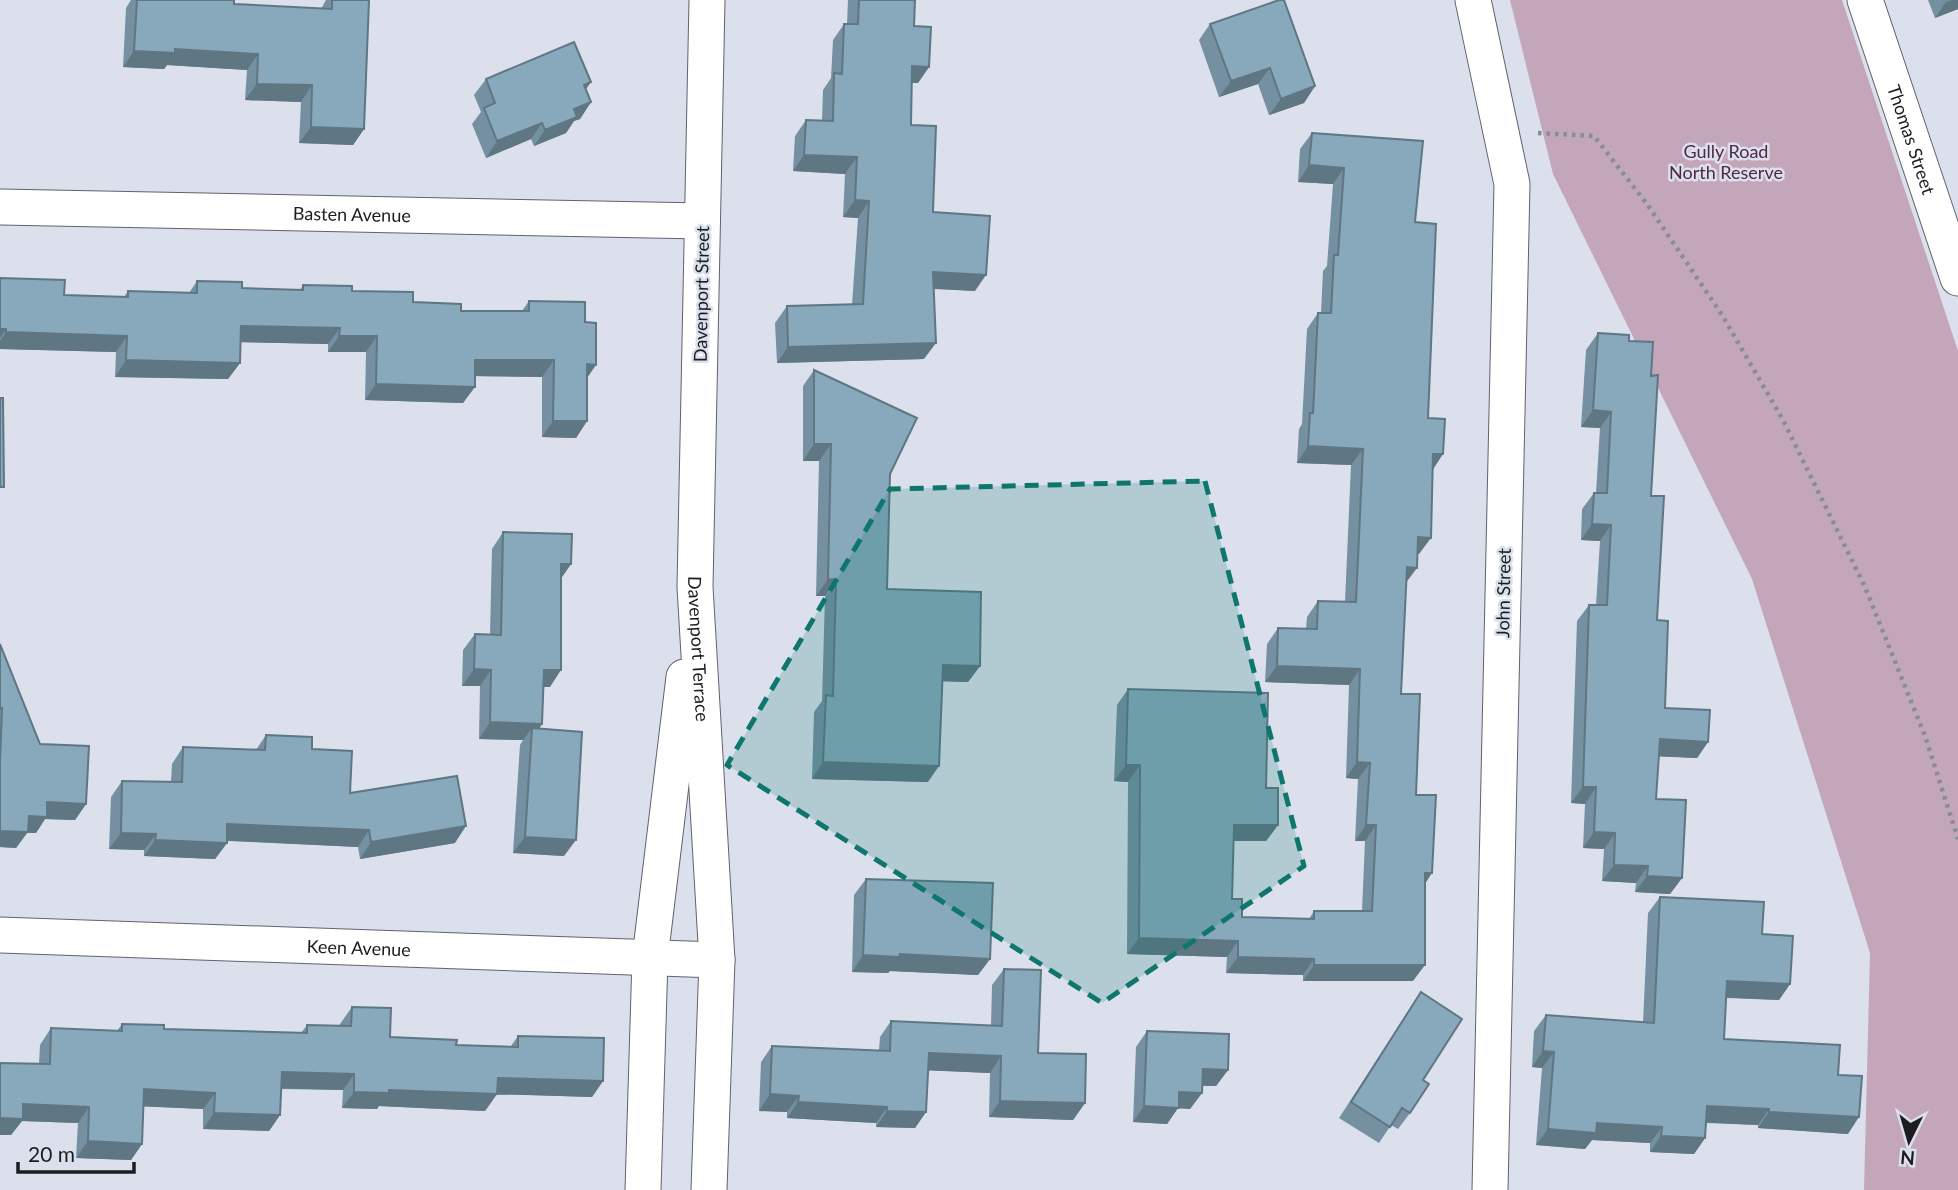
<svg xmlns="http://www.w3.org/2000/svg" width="1958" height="1190" viewBox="0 0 1958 1190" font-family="Lato,sans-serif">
<rect width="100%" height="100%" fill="#dbe0ec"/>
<!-- green -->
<path fill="#c3a6ba" d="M1510,0H1842L1958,351V1190H1864L1870,953L1752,579L1553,174Z"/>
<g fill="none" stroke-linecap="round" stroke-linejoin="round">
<defs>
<g id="minor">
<path id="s1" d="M707,0L695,587L717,960L709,1190"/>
<path d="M1473,0L1512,184L1490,1190"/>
<path id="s2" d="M1865,0L1958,278"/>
<path id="s3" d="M0,207L702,221"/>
<path id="s4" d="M0,935L717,960"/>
<path d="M643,1190L650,958L684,677"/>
</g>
</defs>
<!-- minor casing -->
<use href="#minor" stroke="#5f636d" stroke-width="37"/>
<!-- path -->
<path stroke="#888c95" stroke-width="4.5" stroke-dasharray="3.5 5" stroke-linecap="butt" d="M1538,133L1594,136L1647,204L1722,315L1783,420L1865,587L1925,736L1958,839"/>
<!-- minor -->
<use href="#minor" stroke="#fff" stroke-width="35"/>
</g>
<!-- wall -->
<path fill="#7590a1" d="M131,0H234V4L321,9L326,0H369L364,129L353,145L299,143L301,102L245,100L247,70L167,65L164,69L123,67L126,8Z
M848,0H915L914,26L929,67L918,83H912L911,125L933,212L975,291L934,289L924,359L777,363L775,323L787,306L852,305L858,218L843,217L845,174L793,171L795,136L806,120L822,121L823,90L831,78L833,40L844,24H847Z
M1928,0H1958V9L1935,18Z
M1210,24L1315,86L1304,103L1269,115L1258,84L1219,97L1199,40Z
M486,79L586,90L591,102L580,119L574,121L566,133L534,146L531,139L486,158L472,124L481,112L474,95Z
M1312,133L1415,222L1428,418L1433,469L1419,554H1417L1406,582L1401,694L1416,795L1425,884L1413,981H1303V975L1226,973L1227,957L1127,954L1128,782L1114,781L1117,705L1128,689L1266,788L1278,825L1266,841H1233L1232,899L1242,917L1309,919L1314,911H1362L1365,841H1355L1358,779L1346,778L1349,685L1265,682L1267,644L1278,628L1306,629L1307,617L1318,601L1345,602L1351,465L1297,463L1299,429L1302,424L1307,329L1318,313H1321L1323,271L1327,266L1333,184L1298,182L1300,149Z
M0,278L64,295L124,297L128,291L189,293L197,281L242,288L300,290L303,285L352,291L461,311H522L529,301L585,322L587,378V421L576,438L542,437V377L475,376L463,403L365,400L366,352H328V344L240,342V363L228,379L115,377L116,352L0,349Z
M1598,333L1629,341L1651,376V496L1657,620L1665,708L1708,742L1697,758L1659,756L1656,799L1682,878L1670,894L1635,892L1636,883L1602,881L1604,849L1583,848L1585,804L1571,803L1577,621L1589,605H1596L1600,541L1581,540L1582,509L1594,493H1596L1600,428L1581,427L1586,350Z
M814,370L890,474L887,589L980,666L968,682L942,681L928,782L812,779L814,712L822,701L825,596H816L819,461H803V386Z
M503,532L571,564L561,578L550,687H544L542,724L539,729L564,856L513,853L520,745L523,740L479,739L480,686H462L463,650L475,634H490L492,549Z
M0,644L40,744L86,804L75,820L45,819L36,833H27L16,848L0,847Z
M266,735L312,749L350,793L455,843L360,859L358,847L227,841V843L215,859L144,856V850L109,849L111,797L122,781L171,782L172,764L183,747L256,750Z
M866,879L990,959L978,975L890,971L888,973L852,972L854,895Z
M1660,897L1762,934L1790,984L1779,1000L1726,998L1724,1039L1838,1075L1848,1134L1758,1128V1125L1706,1123L1705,1138L1694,1154L1650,1152V1143L1592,1140L1585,1149L1536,1145L1542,1068L1532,1067L1534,1031L1546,1015L1643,1023L1648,913Z
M1004,969L1038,1053L1085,1103L1073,1120L989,1117L990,1073L928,1070L926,1112L915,1128L876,1127V1123L787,1118V1112L759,1111L761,1062L772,1046L879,1051L880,1037L891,1021L991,1026L992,985Z
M1421,992L1423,1080L1410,1113L1398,1129L1391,1125L1379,1143L1339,1118Z
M352,1007L390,1037L456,1045L511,1046L518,1036L603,1081L592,1097L497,1094L485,1111L379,1106L377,1109L342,1108L343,1090L281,1089L280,1115L269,1131L203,1129V1109L144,1106L142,1144L131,1160L76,1158L78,1123L22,1121L11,1135H0V1063L39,1064L40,1045L51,1028L117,1031L122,1024L164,1029L301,1033L307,1025L340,1026V1024Z
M1147,1031L1228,1070L1216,1086H1202V1093L1190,1109L1178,1108L1167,1124L1133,1122L1136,1047Z"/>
<!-- shaded-wall -->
<path fill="#5f7683" d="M1952,0H1958V9L1935,18L1946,2Z
M175,49L258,54L247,70L167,65L164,69L123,67L134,51Z
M912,66L929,67L918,83L901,82Z
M1270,68L1258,84L1219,97L1231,81Z
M591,82L580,98L584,85Z
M257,84L312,85L301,102L245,100Z
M1315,86L1304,103L1269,115L1281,99Z
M591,102L580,119L574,121L566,133L534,146L545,130L574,109Z
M542,123L531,139L486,158L497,141Z
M311,127L364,129L353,145L299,143Z
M804,155L857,157L845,174L793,171Z
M1309,165L1344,168L1333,184L1298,182Z
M855,200L869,201L858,218L843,217Z
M933,272L986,275L975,291L922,288Z
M241,326L340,328L328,344L229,342Z
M0,329H6L0,338Z
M6,332L127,336L116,352L0,349V341Z
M339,336H377L366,352H328Z
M936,343L924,359L777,363L788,347Z
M126,360L240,363L228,379L115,377Z
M475,360H554L542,377L464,376Z
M587,364L596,365L585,381Z
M376,384L475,387L463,403L365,400Z
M1593,410L1611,412L1600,428L1581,427Z
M553,421H587L576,438L542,437Z
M814,444H831L819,461H803Z
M1308,446L1363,449L1351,465L1297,463Z
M1433,454H1443L1432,471Z
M1592,524L1611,525L1600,541L1581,540Z
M1418,537L1431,538L1419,554H1406Z
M561,564H571L560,580Z
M1407,567L1417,568L1405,584Z
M828,579L836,580L825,596H816Z
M943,665L980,666L968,682L931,681Z
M1277,666L1360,669L1349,685L1265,682Z
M474,669L491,670L480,686H462Z
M544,670H561L550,687H533Z
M490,722L542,724L531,740L532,728L523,740L479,739Z
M1660,739L1708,742L1697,758L1648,756Z
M823,762L939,766L928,782L812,779Z
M1357,762L1370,763L1358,779L1346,778Z
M1126,765H1140L1128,782L1114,781Z
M1583,787H1596L1585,804L1571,803Z
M47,802L86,804L75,820L45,819L36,833H27L16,848L0,847V831L29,816Z
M227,824L369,830L358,847L216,840Z
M1234,825H1278L1266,841H1222Z
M1366,825H1376L1365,841H1355Z
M466,826L455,843L360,859L371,842Z
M1594,832L1615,833L1604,849L1583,848Z
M121,833L156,834L144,850L109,849Z
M525,837L576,840L564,856L513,853Z
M155,840L227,843L215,859L144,856Z
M1614,865L1648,866L1636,883L1602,881Z
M1425,873H1432L1421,890Z
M1647,876L1682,878L1670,894L1635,892Z
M1139,938L1238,941L1227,957L1127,954Z
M900,954L990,959L978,975L890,971L888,973L852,972L863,955Z
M1238,957L1314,959L1303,975L1226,973Z
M1314,965H1425L1413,981H1303Z
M1727,981L1790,984L1779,1000L1716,997Z
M1543,1051L1554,1052L1542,1068L1532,1067Z
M929,1053L1001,1056L990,1073L918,1070Z
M1203,1069L1228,1070L1216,1086L1191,1085Z
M282,1072L354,1074L343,1090L270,1088Z
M498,1078L603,1081L592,1097L486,1094Z
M144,1089L215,1093L203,1109L133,1106Z
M389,1090L497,1094L485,1111L379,1106L377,1109L342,1108L354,1092Z
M1179,1092L1202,1093L1190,1109L1178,1108L1167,1124L1133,1122L1144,1106Z
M770,1094L799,1096L787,1112L759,1111Z
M1000,1101L1085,1103L1073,1120L989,1117Z
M798,1102L887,1107L876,1123L787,1118Z
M23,1104L89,1107L78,1123L22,1121L11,1135H0V1118Z
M1707,1106L1769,1109L1758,1125L1696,1122Z
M887,1111L926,1112L915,1128L876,1127Z
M1769,1112L1859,1117L1848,1134L1758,1128Z
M214,1113L280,1115L269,1131L203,1129Z
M1597,1123L1662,1127L1650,1143L1592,1140L1585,1149L1536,1145L1548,1129Z
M1661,1136L1705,1138L1694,1154L1650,1152Z
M88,1141L142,1144L131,1160L76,1158Z"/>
<!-- building -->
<path fill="#88a8bb" stroke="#5f7683" stroke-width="2" d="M137,0H234V4L332,9V0H369L364,129L311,127L312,85L257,84L258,54L175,49V53L134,51Z
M859,0H915L914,26L931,27L929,67L912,66L911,125L936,126L933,212L990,216L986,275L933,272L936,343L788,347L787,306L863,304L869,201L855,200L857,157L804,155L806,120L833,121L834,73L842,74L844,24H858Z
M1279,0H1284L1315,86L1281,99L1270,68L1231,81L1210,24Z
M574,42L591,82L584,85L591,102L574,109L577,117L545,130L542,123L497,141L484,108L495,103L486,79Z
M1312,133L1423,141L1415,222L1436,224L1428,418L1445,419L1443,454H1433L1431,538L1418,537L1417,568L1407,567L1401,694H1420L1416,795H1436L1432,873H1425V965H1314V959L1238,957V941L1139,938L1140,765H1126L1128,689L1268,693L1266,788H1278V825H1234L1232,899H1242V917L1314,919V911H1372L1376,825H1366L1370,763L1357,762L1360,669L1277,666L1278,628L1317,629L1318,601L1356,602L1363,449L1308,446L1310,413H1313L1318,313H1331L1334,255H1338L1344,168L1309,165Z
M0,278L65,280L64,295L128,297V291L197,293V281L242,282V288L303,290V285L352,286V291L413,292V302L461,304V311H529V301L585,302V322L596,323V365L587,364V421H553L554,360H475V387L376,384L377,336H339L340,328L241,326L240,363L126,360L127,336L6,332V329H0Z
M1598,333L1629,335V341L1653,342L1651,376L1658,375L1651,496H1664L1657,620L1668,621L1665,708L1710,710L1708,742L1660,739L1656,799L1686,800L1682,878L1647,876L1648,866L1614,865L1615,833L1594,832L1596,787H1583L1589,605H1607L1611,525L1592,524L1594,493H1607L1611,412L1593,410Z
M814,370L917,418L890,474L887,589L981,592L980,666L943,665L939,766L823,762L826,695L833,696L836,580L828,579L831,444H814Z
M0,398H3L4,487H0Z
M503,532L572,534L571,564H561V670H544L542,724L490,722L491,670L474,669L475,634L501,635Z
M0,644L40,744L89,746L86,804L47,802V817L29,816L28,832L0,831V761L2,708L0,709Z
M532,728L582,732L576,840L525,837Z
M266,735L312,737V749L352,751L350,793L457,776L466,826L371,842L369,830L227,824V843L155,840L156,834L121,833L122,781L182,782L183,747L265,750Z
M866,879L993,883L990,959L900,954L899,957L863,955Z
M1660,897L1764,902L1762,934L1793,936L1790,984L1727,981L1724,1039L1840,1045L1838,1075L1862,1076L1859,1117L1769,1112V1109L1707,1106L1705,1138L1661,1136L1662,1127L1597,1123L1596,1133L1548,1129L1554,1052L1543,1051L1546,1015L1654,1023Z
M1004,969L1041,970L1038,1053L1086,1054L1085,1103L1000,1101L1001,1056L929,1053L926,1112L887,1111V1107L798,1102L799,1096L770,1094L772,1046L890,1051L891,1021L1002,1026Z
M1421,992L1462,1019L1423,1080L1429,1084L1410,1113L1402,1108L1390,1127L1351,1102Z
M352,1007L391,1008L390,1037L457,1040L456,1045L518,1047V1036L604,1038L603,1081L498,1078L497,1094L389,1090V1093L354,1092V1074L282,1072L280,1115L214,1113L215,1093L144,1089L142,1144L88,1141L89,1107L23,1104V1119L0,1118V1063L50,1064L51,1028L122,1031V1024L164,1025V1029L307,1033V1025L351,1026Z
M1147,1031L1229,1034L1228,1070L1203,1069L1202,1093L1179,1092V1108L1144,1106Z"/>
<!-- marked area -->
<path fill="#0f766e" fill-opacity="0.2" stroke="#0f766e" stroke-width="5" stroke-dasharray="14 9" stroke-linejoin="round" d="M1205,481L1304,866L1102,1003L727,765L890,489Z"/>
<g text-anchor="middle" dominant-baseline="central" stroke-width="5" stroke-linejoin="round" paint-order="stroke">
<!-- street labels -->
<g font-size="18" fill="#1a1c20" stroke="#dbe0ec">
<text stroke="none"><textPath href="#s2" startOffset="147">Thomas Street</textPath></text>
<text stroke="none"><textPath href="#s3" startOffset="352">Basten Avenue</textPath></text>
<text transform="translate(701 294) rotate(-89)">Davenport Street</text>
<text transform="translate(1503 593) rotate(-89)">John Street</text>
<text stroke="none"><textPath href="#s1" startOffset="649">Davenport Terrace</textPath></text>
<text stroke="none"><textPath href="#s4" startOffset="359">Keen Avenue</textPath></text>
</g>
<!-- park labels -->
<g font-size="18" fill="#502846" stroke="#dbe0ec">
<text x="1726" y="151">Gully Road<tspan x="1726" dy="21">North Reserve</tspan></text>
</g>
</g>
<!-- north arrow -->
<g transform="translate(1909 1141) rotate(185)" stroke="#dbe0ec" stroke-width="5" paint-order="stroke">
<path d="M0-5L12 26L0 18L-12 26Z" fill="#1a1c20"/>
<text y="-10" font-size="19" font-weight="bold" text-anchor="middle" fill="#1a1c20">N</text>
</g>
<!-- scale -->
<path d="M18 1162v10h116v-10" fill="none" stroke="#1a1c20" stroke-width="3.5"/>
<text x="28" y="1162" font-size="21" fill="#1a1c20" stroke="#dbe0ec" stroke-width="5" paint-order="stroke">20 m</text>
</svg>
